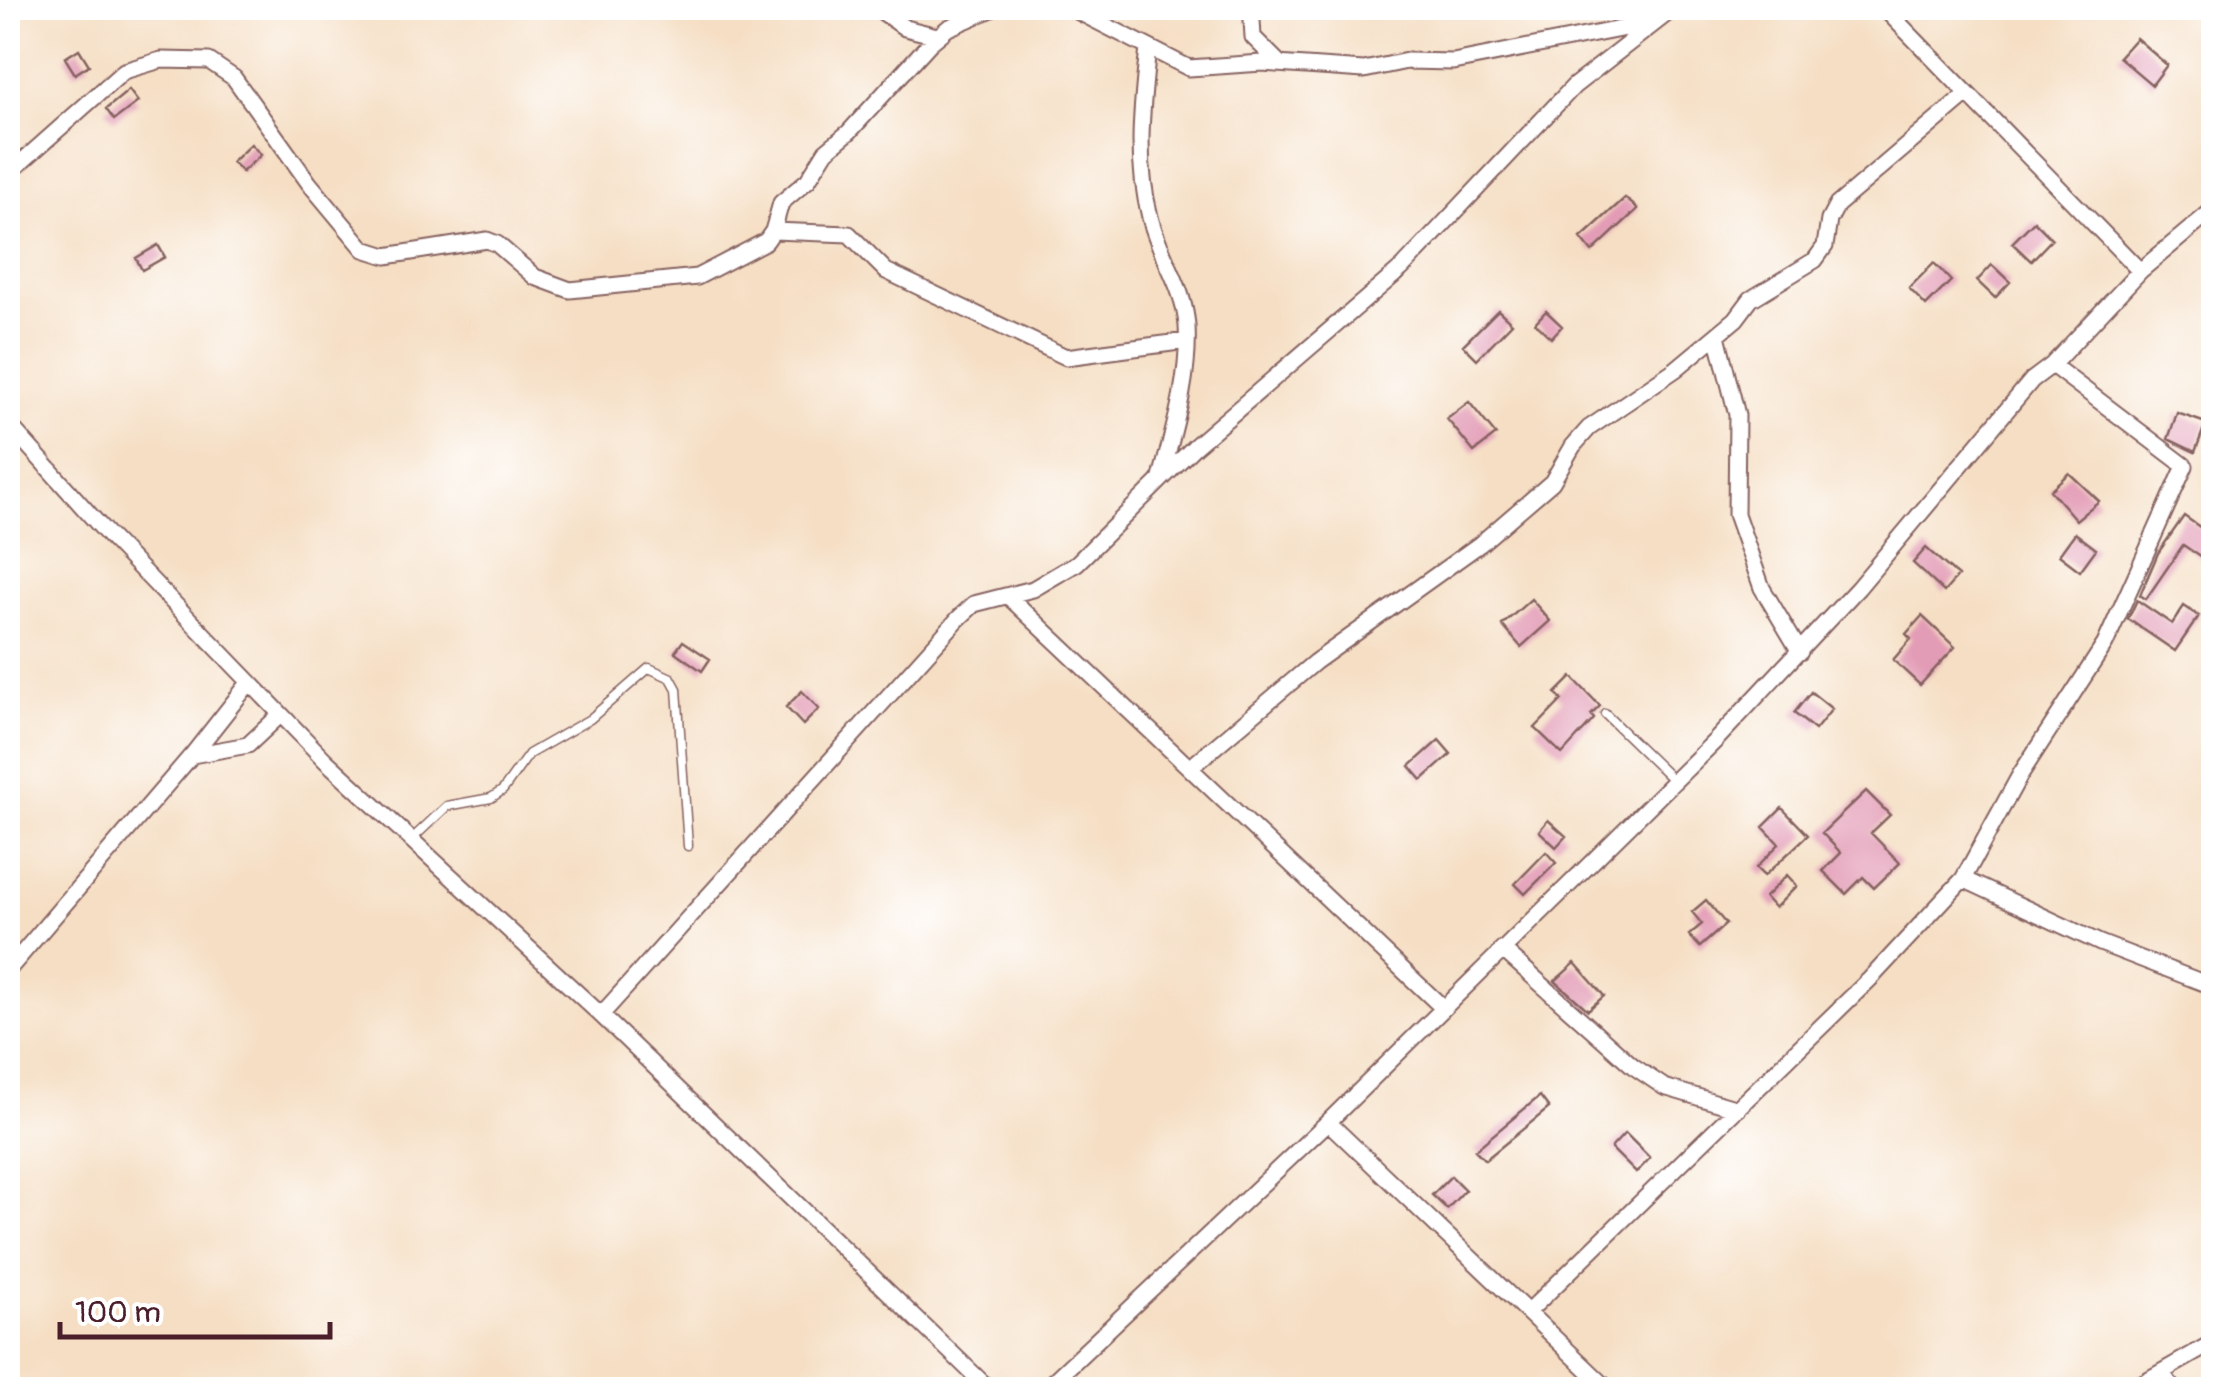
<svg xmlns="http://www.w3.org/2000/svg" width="2221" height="1397" viewBox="0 0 2221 1397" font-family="Pangolin,sans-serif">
<rect width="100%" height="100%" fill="#fff"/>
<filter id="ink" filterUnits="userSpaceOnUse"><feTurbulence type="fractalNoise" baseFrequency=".01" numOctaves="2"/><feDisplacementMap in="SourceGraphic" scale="20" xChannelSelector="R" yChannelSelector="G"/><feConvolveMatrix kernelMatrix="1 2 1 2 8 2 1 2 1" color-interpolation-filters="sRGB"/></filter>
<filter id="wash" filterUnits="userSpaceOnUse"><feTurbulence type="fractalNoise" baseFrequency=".0048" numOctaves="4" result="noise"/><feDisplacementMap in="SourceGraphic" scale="40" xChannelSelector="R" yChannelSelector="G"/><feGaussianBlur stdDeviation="2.25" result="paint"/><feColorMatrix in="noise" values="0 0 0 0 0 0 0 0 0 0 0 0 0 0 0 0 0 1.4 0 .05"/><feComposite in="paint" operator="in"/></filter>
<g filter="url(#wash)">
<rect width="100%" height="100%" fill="#f5dec3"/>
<g id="blocks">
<!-- building -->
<path fill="#e39cb6" d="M2136,38L2167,65L2152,85L2119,57Z
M79,49L89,65L75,74L65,58Z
M129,90L138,102L114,120L106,109Z
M251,144L261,155L242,172L232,162Z
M1625,198L1638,209L1592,252L1581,238Z
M2034,221L2052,239L2031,261L2012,243Z
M158,245L165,257L142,270L136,258Z
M1934,263L1951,281L1926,306L1909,288Z
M1992,265L2010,282L1995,298L1977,281Z
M1498,310L1512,323L1477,359L1463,345Z
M1546,311L1562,326L1551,338L1535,323Z
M1469,402L1496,435L1474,452L1447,419Z
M2177,413L2206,423L2195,452L2168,439Z
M2069,473L2099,501L2076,520L2050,490Z
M2184,516L2214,537V566L2183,545L2146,599L2140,595L2158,553Z
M2075,533L2096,549L2080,571L2059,555Z
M1926,548L1958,576L1944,592L1913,563Z
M1531,599L1550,621L1521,647L1502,625Z
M2137,600L2172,624L2184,606L2199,616L2175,651L2128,619Z
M1922,616L1955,647L1920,685L1893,660L1911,639L1906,634Z
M683,641L710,659L702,671L675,652Z
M1572,677L1600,706L1591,715L1594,719L1562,754L1535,728L1562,700L1556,693Z
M802,691L819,709L803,725L786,707Z
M1811,692L1832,709L1815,730L1794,713Z
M1439,740L1451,754L1422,780L1410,766Z
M1866,791L1890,815L1871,833L1900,863L1874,888L1863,877L1846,894L1823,871L1841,853L1822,833Z
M1782,808L1808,835L1764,876L1756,868L1779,844L1763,827Z
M1548,820L1566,836L1556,847L1539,831Z
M1546,852L1556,863L1525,894L1515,884Z
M1787,875L1797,886L1775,908L1765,897Z
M1706,900L1726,924L1700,947L1689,935L1702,924L1692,912Z
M1575,963L1604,996L1588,1010L1555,981Z
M1540,1096L1549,1108L1485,1160L1475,1150Z
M1625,1133L1650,1158L1636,1173L1611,1148Z
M1451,1176L1465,1190L1447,1209L1432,1195Z"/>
</g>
</g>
<g filter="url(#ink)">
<use href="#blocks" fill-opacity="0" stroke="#866260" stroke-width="2.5"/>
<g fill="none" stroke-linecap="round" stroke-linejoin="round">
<defs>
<path id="lane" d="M1605,714L1674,781
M412,839L447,806L491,798L503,790L529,754L590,719L649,668L671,678L677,689L688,846"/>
<path id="street" d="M877,8L905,28L937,36
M1071,8L1189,68L1262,63L1364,70L1407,61L1453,62L1646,24
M1884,8L2140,271
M1252,20L1253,37L1280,64
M1148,48C1142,106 1135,159 1150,217C1159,255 1184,285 1187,326C1190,377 1174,429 1161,478
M8,174L124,71L161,60L209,61L234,78L309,183L364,249L386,256L487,240L497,244L535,277L570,290L697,277L766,241L773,231L781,203L808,180L826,151L849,132L930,43L948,28L994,8
M773,231L849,234L886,271L1066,357L1187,341
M1717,335L1737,415L1736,514L1762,588L1800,652
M8,423L108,535L325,760L601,1015L990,1390
M1008,596L1442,1007
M193,754L249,683
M1191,767L1315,662L1480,544L1552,482L1573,446L1589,428L1676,369L1736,319L1751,299L1815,260L1825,246L1829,220L1837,205L1966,95
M1963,879L2100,943L2214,987
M1502,949L1633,1066L1664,1087L1738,1109
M8,970L192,755L248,745L280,715
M601,1015L958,619L974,604L1033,589L1077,563L1194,447L1402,268L1574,86L1674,8
M1328,1122L1609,1390
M1528,1312L1870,979L1963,879L2020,775L2105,644L2185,466L2052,365
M2161,1373L2175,1390
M1044,1390L1328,1122L1715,741L1858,588L2032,380L2052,365L2140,271L2214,209
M2130,1390L2214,1342"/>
</defs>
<!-- lane casing -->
<use href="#lane" stroke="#866260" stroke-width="11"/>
<!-- street casing -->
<use href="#street" stroke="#866260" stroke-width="19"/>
<!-- lane -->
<use href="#lane" stroke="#fff" stroke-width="8"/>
<!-- street -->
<use href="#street" stroke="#fff" stroke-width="15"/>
</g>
</g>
<!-- margin -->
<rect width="2221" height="1397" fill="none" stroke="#fff" stroke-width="40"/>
<!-- scale -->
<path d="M60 1322v15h270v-15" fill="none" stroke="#4a1f2b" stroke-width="5"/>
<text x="75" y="1322" font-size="30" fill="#4a1f2b" stroke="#ffffff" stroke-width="8" paint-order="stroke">100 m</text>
</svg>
